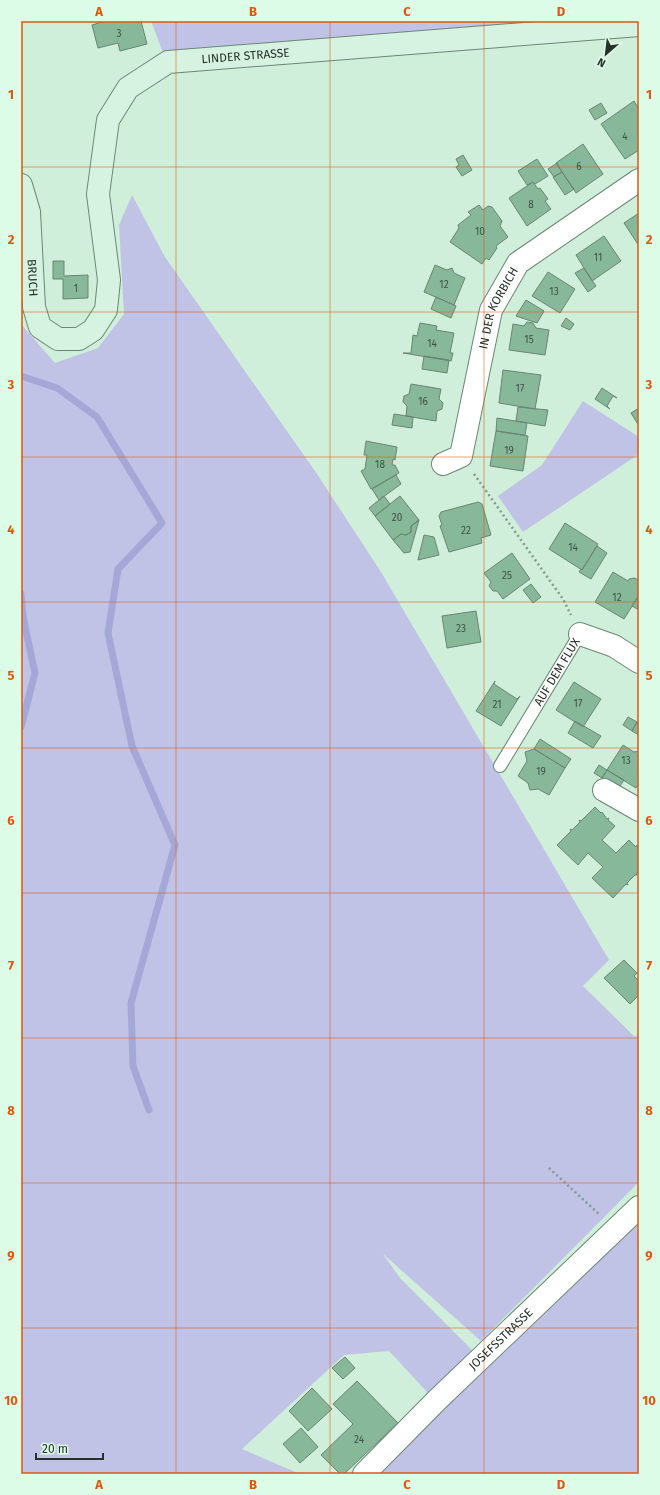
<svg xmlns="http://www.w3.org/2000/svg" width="660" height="1495" viewBox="0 0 660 1495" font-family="'Fira Sans',sans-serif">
<rect width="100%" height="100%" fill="#d0efda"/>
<!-- green -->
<path fill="#c0c3e6" d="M151,21H629L165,58Z
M132,195L165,257L317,474L381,572L609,960L583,986L635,1037L639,1033V1182L481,1341L383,1254L400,1278L472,1350L428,1393L389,1351L344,1355L242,1449L300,1474H21V324L55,363L98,348L124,314L119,225Z
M583,401L639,437V454L523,532L498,496L542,465Z
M639,1216V1474H378L396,1455Z"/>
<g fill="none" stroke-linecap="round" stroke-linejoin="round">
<!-- stream -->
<path stroke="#a5a8d7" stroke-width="7" d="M21,376L57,388L97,417L162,523L118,569L108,633L132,746L175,845L131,1003L133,1066L149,1110
M21,594L23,617L35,673L21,727"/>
</g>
<!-- building -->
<path fill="#88b89a" stroke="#698573" d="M105,21H141L147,44L120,51L118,43L98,48L92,25Z
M634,101L639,109V150L625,159L601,124Z
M601,103L607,113L595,120L589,110Z
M583,144L603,174L576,193L556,163Z
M463,155L472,170L462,176L456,167L459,165L456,159Z
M537,159L548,176L535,184L533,182L527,185L518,171Z
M557,163L562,172L554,177L548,169Z
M562,172L574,189L565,195L553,177Z
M533,182L538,189L540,188L548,199L545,201L551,209L527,226L509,198Z
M479,205L483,210L488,206L492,207L502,221L500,226L508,237L496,246L497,248L489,260L486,258L482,264L450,242L459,228L458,225L471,215L468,212Z
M639,213V246L624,223Z
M604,236L621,261L592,281L576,255Z
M53,261H64V276L88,275V298L63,299V279H53Z
M435,265L447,270L452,268L454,273L465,278L454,305L424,292Z
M584,268L596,286L588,292L575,273Z
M548,272L575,289L560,313L532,296Z
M436,297L456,306L451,318L431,309Z
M526,300L544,311L537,323L516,316Z
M566,318L574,324L570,330L561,326Z
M527,322L533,323L536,328L549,330L545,355L509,350L513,324L524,326Z
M420,323L437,326L436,330L454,333L450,353H453L451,361L403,353H411L413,335L417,336Z
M424,356L449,360L447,373L422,369Z
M503,370L541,375L535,409L499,403Z
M411,384L441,389L439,399L443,403L442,409L437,411L436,421L406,416L407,406L403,402L404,396L409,394Z
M602,388L617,398L613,396L607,406L610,409L595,399Z
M518,407L548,410L545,426L516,421Z
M639,408V426L631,413Z
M394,414L413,417L412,428L392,425Z
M497,418L527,423L525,435L496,431Z
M496,431L528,436L523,471L490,466Z
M366,441L397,447L395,460L393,459L392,465H395L399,473L371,489L361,471L365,469L367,455H364Z
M396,475L401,484L379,500L372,489Z
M384,496L390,504L375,516L369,508Z
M400,496L419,520L411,526V532L406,535L401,534L393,540L375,516Z
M478,502L482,504L491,535L481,538L482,543L449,552L440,526L442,525L439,516L441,512Z
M419,520L410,552L404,553L393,540L401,534L406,535L411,532V526Z
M565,523L598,544L582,570L549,549Z
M424,535L434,537L439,555L418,560Z
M597,546L607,553L591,579L579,572L581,569L582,570Z
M512,553L530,579L503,599L497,591H493L489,586L491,582L484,573Z
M613,572L628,581L629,579L635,578L639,581V595L624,619L595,602Z
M531,584L541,597L533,603L523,590Z
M639,595V610L632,606Z
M476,611L481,642L447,648L442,616Z
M495,681L494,684L517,699L520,696L501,726L476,711Z
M574,682L601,699L583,727L556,710Z
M628,717L637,722L632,731L623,725Z
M575,721L601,736L593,748L568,733Z
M637,722L639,724V735L632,731Z
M540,739L571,759L565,768L534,749Z
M623,745L634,752L639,751V783L636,788L607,770Z
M534,749L565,768L549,795L538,789L530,790L528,783L518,776L527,761L525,752Z
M599,765L607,770L602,778L594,773Z
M607,770L624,780L618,789L602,778Z
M595,807L601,813L602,812L607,819L609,818L608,820L615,826L602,840L616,853L629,840L636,847L637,845L639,849V871L636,874L637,875H635L627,883L628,885L626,884L613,898L592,878L603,867L588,853L578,865L557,845L571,831L570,829L572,830L580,822L579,820L581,821Z
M624,960L637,973L634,976L639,981V995L630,1004L604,978Z
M345,1357L355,1368L343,1379L332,1368Z
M357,1381L398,1423L344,1474H340L321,1455L353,1424L333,1404Z
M312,1388L332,1409L308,1431L289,1411Z
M301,1428L318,1447L300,1463L283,1444Z"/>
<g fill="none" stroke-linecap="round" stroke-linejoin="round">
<defs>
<g id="lane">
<path id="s1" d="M500,766L580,634"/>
</g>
<g id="street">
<path id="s2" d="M443,464L461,456L491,310L518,263L639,180"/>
<path d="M580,634L614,646L639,662"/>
<path d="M604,790L639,810"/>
<path id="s3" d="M364,1474L437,1400L639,1207"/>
</g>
<g id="secondary">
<path id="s4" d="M21,185L29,212L34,307L40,327L58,339H79L93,330L106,310L109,280L98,194L108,120L128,88L168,62L639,25"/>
</g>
</defs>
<!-- lane casing -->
<use href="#lane" stroke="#6b8775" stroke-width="14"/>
<!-- street casing -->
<use href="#street" stroke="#6b8775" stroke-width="24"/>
<!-- secondary casing -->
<use href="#secondary" stroke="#6b8775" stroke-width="24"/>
<!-- path -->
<path stroke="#849a8b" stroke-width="2.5" stroke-dasharray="2 3" stroke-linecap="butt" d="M474,474L563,599L571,615
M549,1168L600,1215"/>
<!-- lane -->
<use href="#lane" stroke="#fff" stroke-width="12"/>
<!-- street -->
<use href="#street" stroke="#fff" stroke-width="22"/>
<!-- secondary -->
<use href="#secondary" stroke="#d6f3e2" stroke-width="22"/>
</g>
<!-- grid -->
<path fill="none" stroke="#de570d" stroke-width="1" stroke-opacity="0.55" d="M176,21V1474M330,21V1474M484,21V1474M21,167H639M21,312H639M21,457H639M21,602H639M21,748H639M21,893H639M21,1038H639M21,1183H639M21,1328H639"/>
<g text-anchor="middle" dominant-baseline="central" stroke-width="3" stroke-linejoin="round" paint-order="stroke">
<!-- number labels -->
<g font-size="10" fill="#3e5345">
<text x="119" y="34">3</text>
<text x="625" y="137">4</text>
<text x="579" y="167">6</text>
<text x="531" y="205">8</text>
<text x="480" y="232">10</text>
<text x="598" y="258">11</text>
<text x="444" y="285">12</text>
<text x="76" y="289">1</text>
<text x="554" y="292">13</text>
<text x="529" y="340">15</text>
<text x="432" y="344">14</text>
<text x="520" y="389">17</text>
<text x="423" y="402">16</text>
<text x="509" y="451">19</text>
<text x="380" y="465">18</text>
<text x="397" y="518">20</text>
<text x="466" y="531">22</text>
<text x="573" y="548">14</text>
<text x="507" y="576">25</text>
<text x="617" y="598">12</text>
<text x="461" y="629">23</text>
<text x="578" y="704">17</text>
<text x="497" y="705">21</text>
<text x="626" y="761">13</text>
<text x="541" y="772">19</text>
<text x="359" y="1440">24</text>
</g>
<!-- street labels -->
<g font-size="12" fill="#253129" stroke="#ddfce8">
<text stroke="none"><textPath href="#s4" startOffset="582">LINDER STRASSE</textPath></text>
<text stroke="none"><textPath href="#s4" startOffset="94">BRUCH</textPath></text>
<text stroke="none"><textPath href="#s2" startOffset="173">IN DER KORBICH</textPath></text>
<text stroke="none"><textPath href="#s1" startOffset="110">AUF DEM FLUX</textPath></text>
<text stroke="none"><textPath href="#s3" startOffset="192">JOSEFSSTRASSE</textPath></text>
</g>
</g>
<!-- border -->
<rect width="660" height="1495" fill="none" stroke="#ddfce8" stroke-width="44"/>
<!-- north arrow -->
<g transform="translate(606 54) rotate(208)" stroke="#ddfce8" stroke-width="3" paint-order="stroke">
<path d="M0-3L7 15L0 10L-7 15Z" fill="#253129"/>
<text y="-6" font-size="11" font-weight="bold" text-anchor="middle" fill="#253129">N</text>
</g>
<!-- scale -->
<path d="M36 1453v6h67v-6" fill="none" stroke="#253129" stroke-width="2"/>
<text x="42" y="1453" font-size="12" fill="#253129" stroke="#ddfce8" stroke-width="3" paint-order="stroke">20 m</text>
<rect x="22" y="22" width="616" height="1451" fill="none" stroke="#de570d" stroke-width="1.5"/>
<g font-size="13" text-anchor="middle" font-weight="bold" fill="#de570d">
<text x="99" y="16">A</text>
<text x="253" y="16">B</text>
<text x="407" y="16">C</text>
<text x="561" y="16">D</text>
<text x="11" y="99">1</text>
<text x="649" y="99">1</text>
<text x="11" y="244">2</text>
<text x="649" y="244">2</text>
<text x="11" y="389">3</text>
<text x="649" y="389">3</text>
<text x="11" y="534">4</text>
<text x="649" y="534">4</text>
<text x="11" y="680">5</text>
<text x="649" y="680">5</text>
<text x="11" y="825">6</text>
<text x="649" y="825">6</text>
<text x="11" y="970">7</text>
<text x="649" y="970">7</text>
<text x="11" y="1115">8</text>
<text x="649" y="1115">8</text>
<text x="11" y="1260">9</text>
<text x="649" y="1260">9</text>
<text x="11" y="1405">10</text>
<text x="649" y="1405">10</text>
<text x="99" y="1489">A</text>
<text x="253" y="1489">B</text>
<text x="407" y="1489">C</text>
<text x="561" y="1489">D</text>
</g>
</svg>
